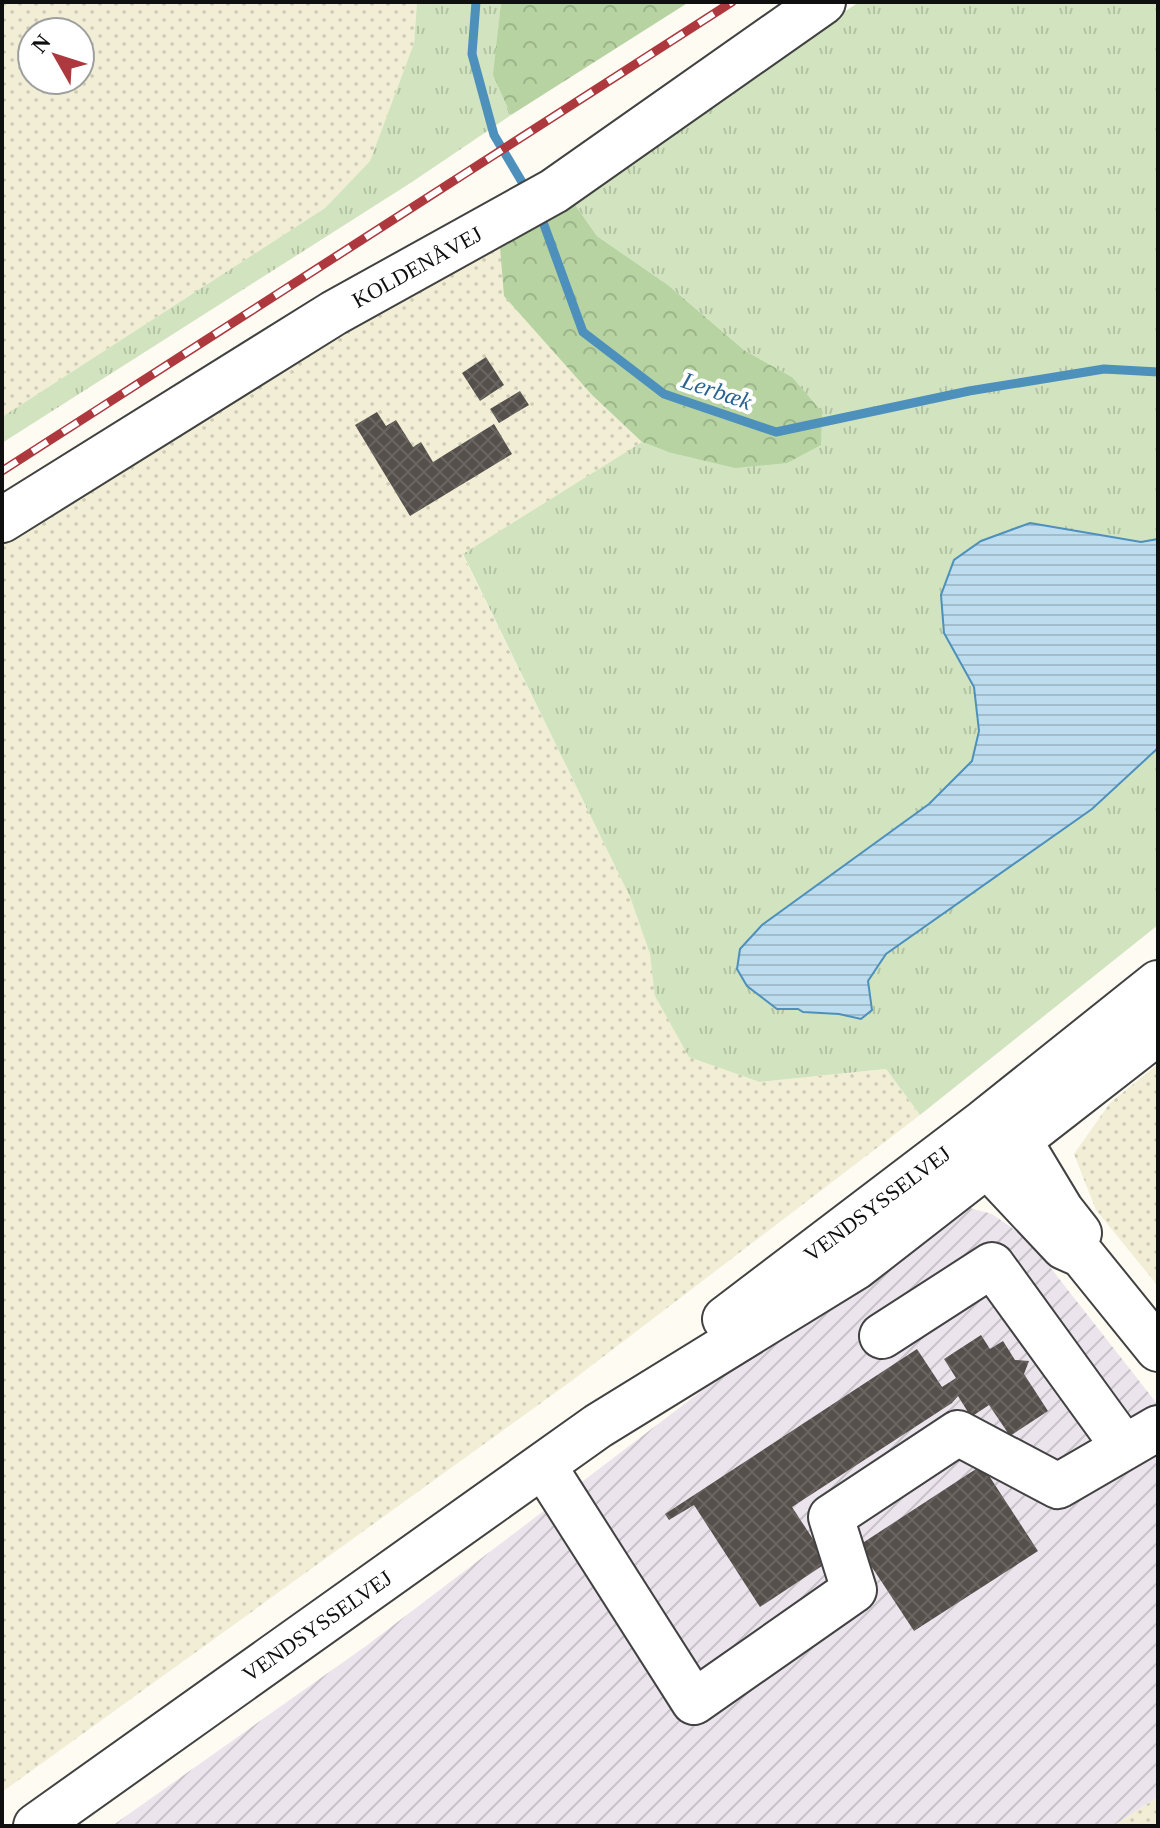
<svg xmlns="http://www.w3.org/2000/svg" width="1160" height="1828" viewBox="0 0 1160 1828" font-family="'Times New Roman',serif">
<defs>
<pattern id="industrial-furrows" width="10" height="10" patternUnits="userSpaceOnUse" patternTransform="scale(2)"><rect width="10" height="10" fill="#ebe4ec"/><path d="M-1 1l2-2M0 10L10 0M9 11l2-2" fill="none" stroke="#c8c2c9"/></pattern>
<pattern id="farmland-dots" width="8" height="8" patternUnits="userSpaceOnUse" patternTransform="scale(2)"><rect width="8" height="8" fill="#f1eed5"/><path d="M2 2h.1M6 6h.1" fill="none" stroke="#cdcbb6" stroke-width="1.8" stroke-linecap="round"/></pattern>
<pattern id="grass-tufts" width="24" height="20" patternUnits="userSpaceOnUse" patternTransform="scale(2)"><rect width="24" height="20" fill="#d2e4bf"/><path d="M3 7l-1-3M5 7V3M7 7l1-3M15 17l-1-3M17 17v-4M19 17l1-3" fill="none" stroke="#b3c2a3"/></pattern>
<pattern id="forest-crowns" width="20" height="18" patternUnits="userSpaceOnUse" patternTransform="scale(2)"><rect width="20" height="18" fill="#b7d3a1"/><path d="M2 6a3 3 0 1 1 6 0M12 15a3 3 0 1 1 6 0" fill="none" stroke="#9cb489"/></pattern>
<pattern id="water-rules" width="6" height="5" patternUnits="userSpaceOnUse" patternTransform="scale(2)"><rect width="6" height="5" fill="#bddcee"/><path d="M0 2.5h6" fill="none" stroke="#a1bccb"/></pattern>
<pattern id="building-cross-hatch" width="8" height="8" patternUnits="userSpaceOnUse" patternTransform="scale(2)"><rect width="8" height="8" fill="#56504c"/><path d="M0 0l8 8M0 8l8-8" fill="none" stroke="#696561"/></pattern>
</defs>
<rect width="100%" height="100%" fill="#fdfbf2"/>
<!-- industrial -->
<path fill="url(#industrial-furrows)" d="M970,1208L992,1214L1018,1232L1046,1262L1158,1405V1797L1113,1826H112L366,1646L741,1361L949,1214Z"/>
<!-- farmland -->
<path fill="url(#farmland-dots)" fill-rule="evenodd" d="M2,2H417L414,43L370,161L325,208L2,417ZM32,32H80V80H32Z
M499,235L558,355L592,395L642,442L463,555L630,897L650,954L656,996L760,1082L886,1069L920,1115L570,1382L2,1792V541Z
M1158,1064V1286L1096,1210L1074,1154L1110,1103Z
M1158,1797V1826H1113Z"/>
<!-- grass -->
<path fill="url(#grass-tufts)" d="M417,2H501L494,75L511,115L412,182L2,443V417L325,208L370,161L414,43Z
M859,2H1158V925L920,1115L886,1069L760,1082L689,1057L655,996L650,954L630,897L463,554L642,442L668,452L792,377L744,350L668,285L597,236L569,196Z"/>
<!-- forest -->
<path fill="url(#forest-crowns)" d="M501,2H689L511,115L493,75Z
M569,196L597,236L668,285L744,350L792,377L822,412L821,445L787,463L735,468L668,452L642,442L592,395L504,296L499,235Z"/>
<!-- water -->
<path fill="url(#water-rules)" stroke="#4d90bc" stroke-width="2" d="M1030,523L1141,542L1158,539V748L1092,809L886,954L868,981L872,1010L861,1019L839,1014L803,1012L798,1009H777L747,986L737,969L740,949L762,925L929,804L972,761L979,731L974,687L944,633L941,595L954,560L981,541Z"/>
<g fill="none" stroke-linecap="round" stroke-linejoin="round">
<!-- stream -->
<path stroke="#4d90bc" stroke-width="9" d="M476,2L472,54L494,135L528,192
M539,211L583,332L664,394L776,432L969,391L1104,369L1158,372"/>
</g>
<!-- building -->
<path fill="url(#building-cross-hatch)" d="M486,357L504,385L480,401L462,373Z
M520,391L529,405L499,423L490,409Z
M377,412L386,426L396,420L413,447L421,442L433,462L494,424L512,454L410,516L355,425Z
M981,1335L990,1349L1003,1341L1015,1360L1029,1361L1024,1374L1048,1411L1010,1436L989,1405L971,1417L958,1396L952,1403L792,1507L828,1562L760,1607L694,1505L669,1520L665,1514L917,1349L942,1387L956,1378L944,1359Z
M982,1465L1038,1551L914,1631L858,1546Z"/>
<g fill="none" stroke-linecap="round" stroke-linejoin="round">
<defs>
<path id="minor" d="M2,520L334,313L554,191L823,2
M997,1129L1020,1142L1061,1210L1079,1233
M985,1137L988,1166L1064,1247L1082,1255L1158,1349
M725,1319L984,1122L1158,983
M882,1336L992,1265L1124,1447
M543,1465L694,1702L854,1590L831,1517L958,1433L1058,1486L1158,1428
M36,1826L598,1426L856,1267L1158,1032"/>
</defs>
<!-- minor casing -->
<use href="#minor" stroke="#424242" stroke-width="48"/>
<!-- minor -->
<use href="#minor" stroke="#fff" stroke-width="44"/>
<defs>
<path id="rail" d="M2,471L732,2"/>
</defs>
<!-- rail casing -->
<use href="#rail" stroke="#ad383e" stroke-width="9"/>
<!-- rail -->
<use href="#rail" stroke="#fff" stroke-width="6" stroke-dasharray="18" stroke-linecap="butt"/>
</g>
<g text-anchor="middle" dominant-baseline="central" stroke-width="8" stroke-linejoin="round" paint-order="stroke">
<!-- street labels -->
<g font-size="22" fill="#0f0f0f" stroke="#fff">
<text transform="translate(417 267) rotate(-29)">KOLDENÅVEJ</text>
<text transform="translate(877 1204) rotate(-37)">VENDSYSSELVEJ</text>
<text transform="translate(317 1626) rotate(-35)">VENDSYSSELVEJ</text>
</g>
<!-- water labels -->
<g font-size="24" font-style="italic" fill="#286391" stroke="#fff">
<text transform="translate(717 391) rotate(19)">Lerbæk</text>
</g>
</g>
<!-- border -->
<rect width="1160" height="1828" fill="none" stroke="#0f0f0f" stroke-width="8"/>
<!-- north arrow -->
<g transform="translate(56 56) rotate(309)"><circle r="38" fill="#ffffff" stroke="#9f9f9f" stroke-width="2"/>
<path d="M0-6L14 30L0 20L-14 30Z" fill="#ad383e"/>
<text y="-12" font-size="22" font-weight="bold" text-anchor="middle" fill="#0f0f0f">N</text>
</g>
</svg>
